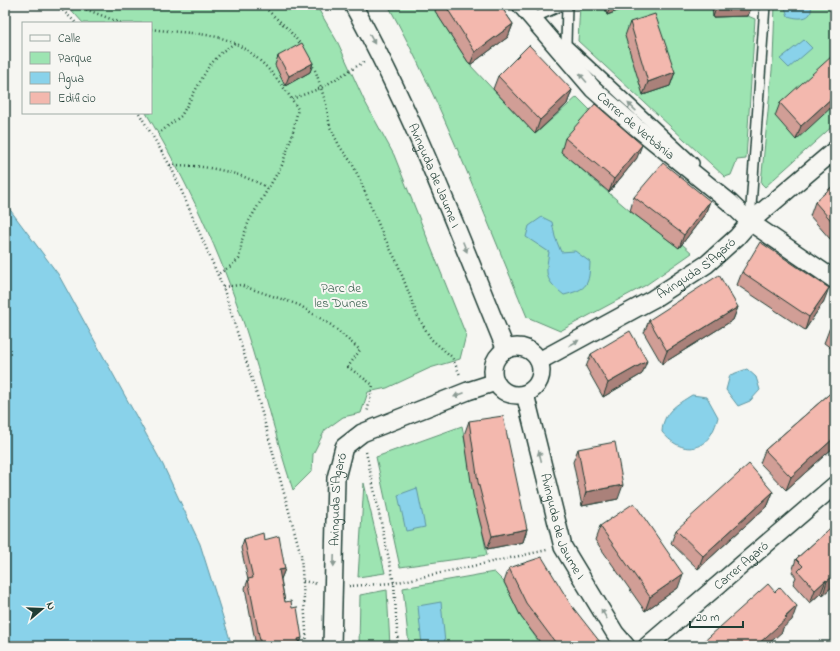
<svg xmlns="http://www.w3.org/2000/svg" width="840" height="651" viewBox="0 0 840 651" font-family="'Indie Flower',sans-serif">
<rect width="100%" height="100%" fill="#f6f6f2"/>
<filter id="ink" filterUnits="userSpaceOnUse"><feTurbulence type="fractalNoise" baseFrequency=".025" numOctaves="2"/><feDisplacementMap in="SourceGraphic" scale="8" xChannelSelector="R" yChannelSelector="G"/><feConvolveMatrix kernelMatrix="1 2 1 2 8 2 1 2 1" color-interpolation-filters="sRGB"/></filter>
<g filter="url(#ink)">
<!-- green -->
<path fill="#9de4b2" stroke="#5e9073" d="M67,5H316L338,43L364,100L394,155L466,335L460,359L430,368L387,388L368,392L361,413L343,417L325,430L313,454L312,471L293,490C275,437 263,381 245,327C220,253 187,180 146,113H151V23H83Z
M388,5H444L435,11L470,65L535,134L577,97L594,114L561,152L630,211L679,248L682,244L692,253L646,285L560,331L527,317C483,212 443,105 388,5Z
M580,5H604L607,15L633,5H712L713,17L748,16L755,19L746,159L737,160L731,175L725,177L578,41Z
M775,5H835V124L765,187L761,183L773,60Z
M462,426L487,555L400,567L376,457Z
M364,483L385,573L358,577Z
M494,572L504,582L521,617L542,646H409L403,588Z
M387,590L390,646H359L360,595Z"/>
<!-- water -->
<path fill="#89d2ea" stroke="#5f96a1" d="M784,5H811C814,21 797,19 788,16Z
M804,40L812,48L789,68L780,59Z
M5,203L58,274L163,465L200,544L232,646H5Z
M542,217L552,222L555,237L561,252L575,251L590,262C589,285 588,289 564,295C545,280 545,275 549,252L526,237L529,226Z
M747,369L756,377L760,390L750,401L738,406L726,390L730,375Z
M692,395L707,397L718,417C710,450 685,459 662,432C663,412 676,405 692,395Z
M417,488L425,527L406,531L398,495Z
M441,602L445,643L422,646L418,606Z"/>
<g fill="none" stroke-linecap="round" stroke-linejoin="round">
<defs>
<path id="lane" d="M567,5L566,44L694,163
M531,19L563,5
M750,221L765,5"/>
<g id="street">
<path id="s1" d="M353,5C414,115 458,233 506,350"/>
<path id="s2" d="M521,5L593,89L635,126L729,202L750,222L835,280"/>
<circle cx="517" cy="371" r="24"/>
<path id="s3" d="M539,361L653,299L707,264L737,237L750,222L835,150"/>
<path id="s4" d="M525,394L563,547L615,633L626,646"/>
<path id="s5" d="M332,646L336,478L344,447L362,433L468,391L496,382"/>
<path id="s6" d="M647,646L835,485"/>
</g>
</defs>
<!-- lane casing -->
<use href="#lane" stroke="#1f3d34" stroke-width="12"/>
<!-- street casing -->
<use href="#street" stroke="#1f3d34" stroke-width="20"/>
<!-- path -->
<path stroke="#1f3d34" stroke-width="2.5" stroke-dasharray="1 3" stroke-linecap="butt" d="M57,5L76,23
M75,5L121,23
M262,5L288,29L302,46
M151,29C171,32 192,32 212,36C251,42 278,77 298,109L292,136L282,165L249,221L242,240L239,259L231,266L218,274
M311,63L316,72L326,104L330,127L340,147L352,163L360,180L383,235L397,262L417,315L431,339L452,357L460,375
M292,99L321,88L364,62
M139,113L172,169L223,287L259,402L301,555L307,646
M158,134L181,116L209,66L223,51L235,43
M170,165C204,165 238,171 268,188
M223,287L240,285L299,305L331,325L360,350L348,367L373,385L367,413
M366,452L394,583L398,646
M303,581L317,584
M349,586L394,583L547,550"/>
<!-- lane -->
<use href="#lane" stroke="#f6f6f2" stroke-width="9"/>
<!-- street -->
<use href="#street" stroke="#f6f6f2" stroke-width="17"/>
</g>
<!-- wall -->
<path fill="#d19e96" stroke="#1f3d34" d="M437,5H500L513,24L508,37L470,65L435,11Z
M604,5H633L607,15Z
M712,5H752L748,16L713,17Z
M630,22L675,72L670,86L643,95L625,36Z
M278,56L313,63L310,72L285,86L275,65Z
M835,59L796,140L775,116L780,103Z
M498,76L572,90L567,104L535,134L493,89Z
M565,138L637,158L609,192L561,152Z
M835,184V235L830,239L810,216L815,202Z
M634,197L710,201L705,214L679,248L630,211Z
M742,272L824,301L805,330L737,285Z
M738,307L733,320L662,364L644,333L649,320Z
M835,321V351L824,343L829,330Z
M591,354L642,374L603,397L586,367Z
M835,389V446L786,490L760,463L765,450Z
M469,421L527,529L523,542L487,549L473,495L464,435Z
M578,449L618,499L582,506L573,462Z
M773,492L768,505L698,569L671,543L676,530Z
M835,524V584L823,595L821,593L810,603L793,584L796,577L792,572L796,559Z
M600,526L678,588L645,611L595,540Z
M244,539L264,540L285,569L281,579L285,602L299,646H256L245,588L248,580L241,548Z
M509,568L571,605L598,646H543L521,617L504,582Z"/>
<!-- shaded-wall -->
<path fill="#aa817a" stroke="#1f3d34" d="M611,5H633L607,15Z
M717,5H752L748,16L713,17Z
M513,24L508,37L470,65L475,52Z
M313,63L310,72L285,86L289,76Z
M675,72L670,86L643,95L648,82Z
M572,90L567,104L535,134L540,120Z
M835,95V104L796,140L801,126Z
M642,145L637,158L609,192L614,179Z
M710,201L705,214L679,248L684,235Z
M835,226V235L830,239Z
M829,288L824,301L805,330L809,317Z
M738,307L733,320L662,364L667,351Z
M647,361L642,374L603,397L608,383Z
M835,437V446L786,490L791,477Z
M623,485L618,499L582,506L586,492Z
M773,492L768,505L698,569L703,556Z
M527,529L523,542L487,549L492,536Z
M285,569L281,579H276L279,570Z
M683,574L678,588L645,611L650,597Z
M835,575V584L823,595L827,581Z
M826,580L821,593L810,603L815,590Z
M797,606L792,620L783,628L782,632L766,646H756Z
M302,638L299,646L298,639Z
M600,642L598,646H591Z"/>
<!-- building -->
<path fill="#f3b8ae" stroke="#1f3d34" d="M445,5H500L513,24L475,52Z
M655,14L675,72L648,82L630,22Z
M302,43L313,63L289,76L278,56Z
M529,45L572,90L540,120L498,76Z
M832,56L835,59V95L801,126L780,103Z
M595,104L642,145L614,179L565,138Z
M663,163L710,201L684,235L634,197Z
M835,184V225L815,202Z
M760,242L829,288L809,317L742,272Z
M719,275L738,307L667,351L649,320Z
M835,321V334L829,330Z
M630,331L647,361L608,383L591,354Z
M835,389V437L791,477L765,450Z
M503,416L527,529L492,536L478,482L469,421Z
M615,442L623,485L586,492L578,449Z
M749,464L773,492L703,556L676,530Z
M634,503L683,574L650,597L600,526Z
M835,524V575L827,581L826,580L815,590L798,571L803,566L796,559Z
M263,533L264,540L279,536L285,569L279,570L285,602L291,601L292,608L297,607L302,638L298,639L299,646H261L248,579L253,578L244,539Z
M542,557L571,605L600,642L591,646H558L526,603L509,568Z
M768,584L775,592L780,587L797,606L785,617L787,618L756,646H701L700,645Z"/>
<!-- one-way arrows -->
<defs><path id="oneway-solid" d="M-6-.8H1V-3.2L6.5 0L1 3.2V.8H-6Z"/></defs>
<g fill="#8a9a93">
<use href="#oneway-solid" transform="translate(372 39) rotate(61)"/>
<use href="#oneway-solid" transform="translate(583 78) rotate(-131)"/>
<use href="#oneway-solid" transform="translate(632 107) rotate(-137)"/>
<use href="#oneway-solid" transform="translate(465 247) rotate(68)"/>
<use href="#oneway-solid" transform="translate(574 343) rotate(-29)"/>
<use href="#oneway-solid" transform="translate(459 395) rotate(159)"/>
<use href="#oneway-solid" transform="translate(540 456) rotate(-104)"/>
<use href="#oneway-solid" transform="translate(334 561) rotate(92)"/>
<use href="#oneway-solid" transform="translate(604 614) rotate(-121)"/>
</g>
</g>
<g text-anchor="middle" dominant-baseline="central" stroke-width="4" stroke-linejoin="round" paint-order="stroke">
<!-- street labels -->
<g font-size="13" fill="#1f3d34" stroke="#f6f6f2">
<text stroke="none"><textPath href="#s2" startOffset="167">Carrer de Verbània</textPath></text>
<text stroke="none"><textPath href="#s1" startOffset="189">Avinguda de Jaume I</textPath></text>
<text stroke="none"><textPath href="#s3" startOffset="183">Avinguda S'Agaró</textPath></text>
<text stroke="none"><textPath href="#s5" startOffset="147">Avinguda S'Agaró</textPath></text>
<text stroke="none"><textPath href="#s4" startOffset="138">Avinguda de Jaume I</textPath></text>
<text stroke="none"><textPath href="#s6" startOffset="124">Carrer Agaró</textPath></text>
</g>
<!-- park labels -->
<g font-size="13" fill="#385e4d" stroke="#f6f6f2">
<text x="341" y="288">Parc de<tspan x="341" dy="15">les Dunes</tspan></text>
</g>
</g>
<!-- margin -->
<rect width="840" height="651" fill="none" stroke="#f6f6f2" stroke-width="20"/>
<rect x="10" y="10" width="820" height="631" fill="none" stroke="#1f3d34" stroke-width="1.5" filter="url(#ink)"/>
<!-- legend -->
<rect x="22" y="22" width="130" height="92" fill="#f6f6f2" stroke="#a0aca6"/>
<rect x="30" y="35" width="20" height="6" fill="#f6f6f2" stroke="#a0aca6"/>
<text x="58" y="42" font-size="12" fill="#1f3d34">Calle</text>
<rect x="30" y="52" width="20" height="12" fill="#9de4b2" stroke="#a0aca6"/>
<text x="58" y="62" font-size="12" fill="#1f3d34">Parque</text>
<rect x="30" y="72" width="20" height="12" fill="#89d2ea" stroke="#a0aca6"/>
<text x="58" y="82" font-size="12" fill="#1f3d34">Agua</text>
<rect x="30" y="92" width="20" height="12" fill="#f3b8ae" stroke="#a0aca6"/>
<text x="58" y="102" font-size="12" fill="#1f3d34">Edificio</text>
<!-- north arrow -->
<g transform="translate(42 609) rotate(71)" stroke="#f6f6f2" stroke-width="3" paint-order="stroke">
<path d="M0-3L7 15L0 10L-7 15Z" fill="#1f3d34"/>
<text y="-6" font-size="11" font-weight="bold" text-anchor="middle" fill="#1f3d34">N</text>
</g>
<!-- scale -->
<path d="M690 621v6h53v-6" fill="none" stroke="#1f3d34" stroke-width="2"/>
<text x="696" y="621" font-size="12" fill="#1f3d34" stroke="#f6f6f2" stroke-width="3" paint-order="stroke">20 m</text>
</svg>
